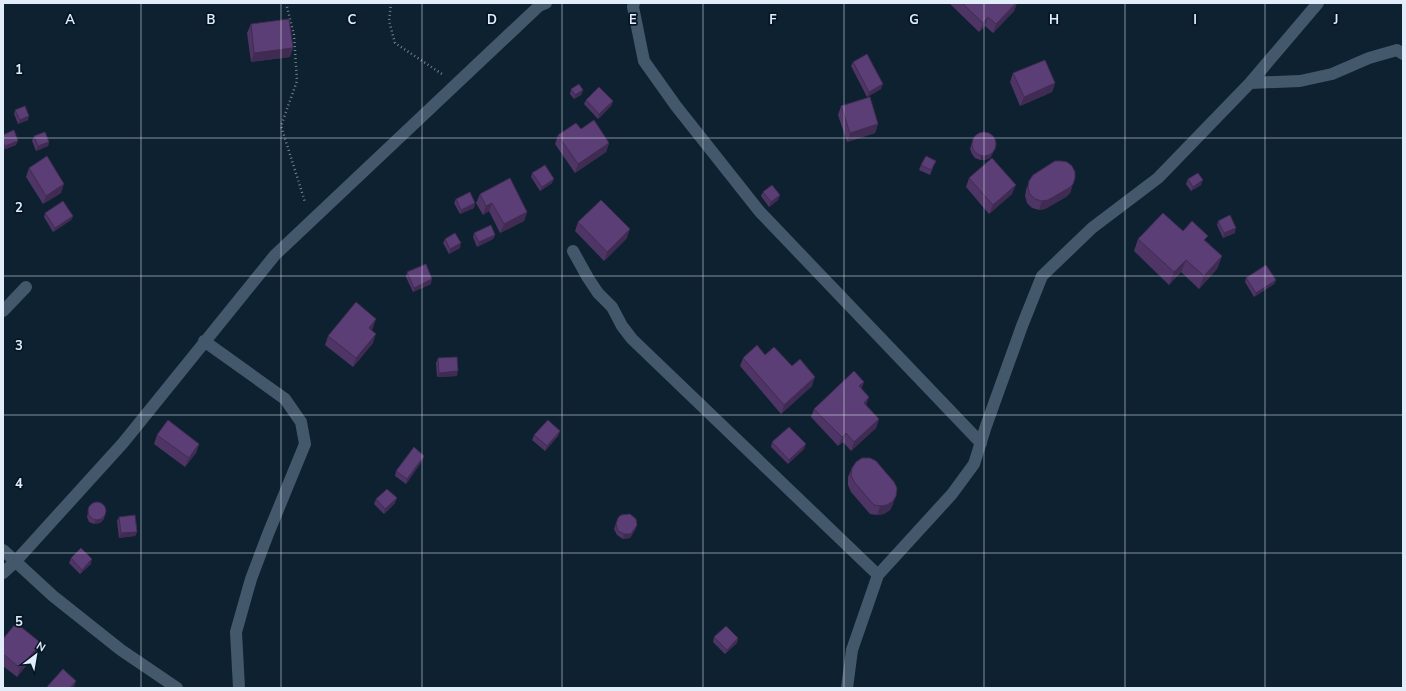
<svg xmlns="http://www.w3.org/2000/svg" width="1406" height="691" viewBox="0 0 1406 691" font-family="'Nunito Sans',sans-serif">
<rect width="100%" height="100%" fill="#0d2130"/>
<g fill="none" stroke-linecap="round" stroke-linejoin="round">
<!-- path -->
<path stroke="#72828f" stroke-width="2.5" stroke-dasharray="1 3" stroke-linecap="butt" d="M286,3L294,35L297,81L281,126L305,202
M391,3L389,21L395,43L442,74"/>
<!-- minor -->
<path stroke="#43586a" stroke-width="12" d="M634,3L633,7L644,61L676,106L760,212L981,443
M1250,83L1300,81L1332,74L1369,58L1397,50L1403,54
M573,251L588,278L598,293L612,307L622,326L632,339L878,575
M3,311L26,287
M204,341L285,399L301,422L305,444L268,534L251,579L236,632L239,688
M3,550L53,596L121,650L177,688
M3,573L15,562L123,443L275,255L539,6L546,3
M847,688L852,650L878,575L952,494L974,464L986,426L1022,326L1042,276L1092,228L1158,178L1250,83L1318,3"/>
</g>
<!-- wall -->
<path fill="#4e3565" d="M949,3H1017L1014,11L993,33L985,26L979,32Z
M251,24L290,57L251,62L247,33Z
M853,62L881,89L867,97L851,66Z
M1013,73L1055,83L1052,92L1020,106L1010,82Z
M571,89L583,90L581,95L574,99L570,94Z
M586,100L613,101L611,106L598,119L584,104Z
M841,106L878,124L875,133L847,142L838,115Z
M15,110L28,120L18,124L14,114Z
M581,129L609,143L606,152L575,173L555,144L558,135Z
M3,135L16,145L3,150Z
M34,136L49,142L48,146L36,151L32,141Z
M973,139L993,153L990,158L985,160H980L975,158L972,154L970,149Z
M921,165H934L930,175L919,170Z
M29,168L61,193L43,204L26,177Z
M532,173L552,183L540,191L531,177Z
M969,178L1012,194L989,214L966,187Z
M1188,179L1201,185L1191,191L1186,184Z
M1029,181L1072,187L1070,193L1066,197L1045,209L1039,210L1032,208L1027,203L1025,196L1026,190Z
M763,192L780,195L778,200L769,207L761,196Z
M480,194L527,212L524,221L500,233L489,211L483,215L476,203Z
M456,199L475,203L474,208L460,214L454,203Z
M45,213L73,216L71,220L53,232L44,217Z
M1218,221L1235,233L1223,238L1217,225Z
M578,222L627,238L604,261L575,231Z
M1183,231L1206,241L1222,256L1217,269L1199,289L1181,272L1169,285L1134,251L1138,239Z
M474,233L495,235L493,239L477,247L473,237Z
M445,239L460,248L449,254L443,243Z
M407,272L431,284L413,292L406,277Z
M1246,278L1276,280L1274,284L1254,297L1245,282Z
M373,328L371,330L373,343L353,367L325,345L328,336Z
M765,355L792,366L812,386L781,414L740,366L743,358Z
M438,358L457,376L437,377L436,363Z
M862,389L866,406L879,419L876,428L851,451L843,442L838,446L811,417L814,409Z
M560,431L558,436L545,451L532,440L534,435Z
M157,435L199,444L196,453L185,467L154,444Z
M772,442L804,449L788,464L771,447Z
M424,456L422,461L406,484L395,476L396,471Z
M852,468L893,504L890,510L884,514L877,515L870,514L851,492L848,485V477Z
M376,499L395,503L384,514L374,504Z
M89,506L104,519L100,523L94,524L89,522L87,517Z
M119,517L137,532L135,536L119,538L117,521Z
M618,518L637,525L635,530L630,538L623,539L617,535L614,529Z
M71,558L91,564L80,574L69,563Z
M714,637L738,638L737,643L725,654L713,642Z
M3,639L41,643L37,652L17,677L3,666Z"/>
<!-- shaded-wall -->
<path fill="#402b52" d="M1017,3L1014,11L993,33L996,24Z
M988,17L985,26L979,32L983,23Z
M293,48L290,57L251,62L254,53Z
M1055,83L1052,92L1020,106L1024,97Z
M883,84L881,89L867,97L869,92Z
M583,90L581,95L574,99L575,95Z
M613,101L611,106L598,119L599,114Z
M29,116L28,120L18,124L20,120Z
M878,124L875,133L847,142L850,133Z
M18,141L16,145L3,150L5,146Z
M49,142L48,146L36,151L38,146Z
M609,143L606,152L575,173L578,164Z
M995,149L993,153L990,158L985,160H980L981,156Z
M1075,178L1070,193L1066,197L1045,209L1039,210L1042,201Z
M554,179L552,183L540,191L542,187Z
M1203,180L1201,185L1191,191L1193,187Z
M64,184L61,193L43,204L46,196Z
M1016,185L1012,194L989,214L993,205Z
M780,195L778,200L769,207L771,202Z
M475,203L474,208L460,214L461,210Z
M492,203L489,211L483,215L486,206Z
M527,212L524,221L500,233L504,224Z
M73,216L71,220L53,232L55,228Z
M1236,228L1235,233L1223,238L1224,233Z
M630,229L627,238L604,261L607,252Z
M495,235L493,239L477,247L479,242Z
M461,243L460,248L449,254L450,249Z
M1222,256L1217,269L1199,289L1204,276Z
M1186,260L1181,272L1169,285L1174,272Z
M432,279L431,284L413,292L414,288Z
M1276,280L1274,284L1254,297L1256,293Z
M376,319L373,328L366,337L369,328Z
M376,334L373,343L353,367L356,358Z
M458,371L457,376L437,377L439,373Z
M815,377L812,386L781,414L784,405Z
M864,382L861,391L859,386Z
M869,397L866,406L864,403Z
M879,419L876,428L851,451L854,442Z
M560,431L558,436L545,451L547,446Z
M846,433L843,442L838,446L842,437Z
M199,444L196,453L185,467L189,458Z
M806,444L804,449L788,464L789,460Z
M424,456L422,461L406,484L407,479Z
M896,496L893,504L890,510L884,514L877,515L880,506Z
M397,498L395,503L384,514L385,509Z
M105,515L104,519L100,523L94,524L96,519Z
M637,525L635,530L630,538L623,539L624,534Z
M137,532L135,536L119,538L121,533Z
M92,559L91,564L80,574L82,570Z
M738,638L737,643L725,654L727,650Z
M41,643L37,652L17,677L20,668Z
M76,681L74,688H70Z"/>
<!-- building -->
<path fill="#5b3e75" stroke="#402b52" d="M962,3H1016L996,24L988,17L983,23Z
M289,19L293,48L254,53L251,24Z
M867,54L883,84L869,92L853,62Z
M1045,60L1055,83L1024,97L1013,73Z
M579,84L583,90L575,95L571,89Z
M599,87L613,101L599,114L586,100Z
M870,97L878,124L850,133L841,106Z
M25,106L29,116L20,120L15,110Z
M594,120L609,143L578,164L558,135L576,123L581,129Z
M14,130L18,141L5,146L3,141V135Z
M45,132L49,142L38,146L34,136Z
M972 144a12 12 0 1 1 24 0a12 12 0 1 1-24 0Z
M47,156L64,184L46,196L29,168Z
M926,156L936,161L931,170L921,165Z
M992,158L1016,185L993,205L969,178Z
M1055,161H1061L1067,162L1072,166L1075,172V178L1073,184L1069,188L1048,200L1042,201L1035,199L1030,194L1028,188L1029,181L1033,175Z
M545,165L554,179L542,187L532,173Z
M1198,173L1203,180L1193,187L1188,179Z
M510,178L527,212L504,224L492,203L486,206L480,194Z
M772,185L780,195L771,202L763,192Z
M470,192L475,203L461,210L456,199Z
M601,200L630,229L607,252L578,222Z
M63,201L73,216L55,228L45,213Z
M1163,213L1183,231L1192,221L1208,236L1204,240L1222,256L1204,276L1186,260L1174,272L1138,239Z
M1230,215L1236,228L1224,233L1218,221Z
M491,225L495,235L479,242L474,233Z
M455,233L461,243L450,249L445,239Z
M426,264L432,279L414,288L407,272Z
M1266,265L1276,280L1256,293L1246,278Z
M356,302L376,319L369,328L376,334L356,358L328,336Z
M757,345L765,355L774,347L792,366L800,359L815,377L784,405L743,358Z
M457,357L458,371L439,373L438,358Z
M854,371L864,382L859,386L869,397L864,403L879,419L854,442L846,433L842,437L814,409Z
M168,420L199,444L189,458L157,435Z
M548,420L560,431L547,446L534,435Z
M789,427L806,444L789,460L772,442Z
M414,447L424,456L407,479L396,471Z
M862,458H870L876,461L894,482L897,488L896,496L893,501L887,505L880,506L874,505L855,483L851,476L852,468L856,462Z
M387,489L397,498L385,509L376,499Z
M88 511a9 9 0 1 1 18 0a9 9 0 1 1-18 0Z
M630,514L636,519L637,525L631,534H624L618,531L616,524L618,518L621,515Z
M135,515L137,532L121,533L119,517Z
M81,548L92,559L82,570L71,558Z
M16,623L41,643L20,668L3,654V639Z
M726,626L738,638L727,650L714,637Z
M63,669L76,681L70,688H46Z"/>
<!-- grid -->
<path fill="none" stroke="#e1edf8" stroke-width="1" stroke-opacity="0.55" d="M141,3V688M281,3V688M422,3V688M562,3V688M703,3V688M844,3V688M984,3V688M1125,3V688M1265,3V688M3,138H1403M3,276H1403M3,415H1403M3,553H1403"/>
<g font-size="13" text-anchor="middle" font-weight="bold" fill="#e1edf8" stroke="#051726" stroke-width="3.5" stroke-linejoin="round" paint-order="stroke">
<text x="70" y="24">A</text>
<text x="211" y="24">B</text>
<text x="352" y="24">C</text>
<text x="492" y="24">D</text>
<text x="633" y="24">E</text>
<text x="773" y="24">F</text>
<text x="914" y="24">G</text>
<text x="1054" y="24">H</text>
<text x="1195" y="24">I</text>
<text x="1336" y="24">J</text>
<text x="19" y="74">1</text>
<text x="19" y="212">2</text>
<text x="19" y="350">3</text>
<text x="19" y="488">4</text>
<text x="19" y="626">5</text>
</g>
<!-- border -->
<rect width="1406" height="691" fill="none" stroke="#e1edf8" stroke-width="8"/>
<!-- north arrow -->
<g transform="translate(36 655) rotate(31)" stroke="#051726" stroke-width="3" paint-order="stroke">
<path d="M0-3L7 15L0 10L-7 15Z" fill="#e1edf8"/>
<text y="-6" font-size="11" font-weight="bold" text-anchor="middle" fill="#e1edf8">N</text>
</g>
</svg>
